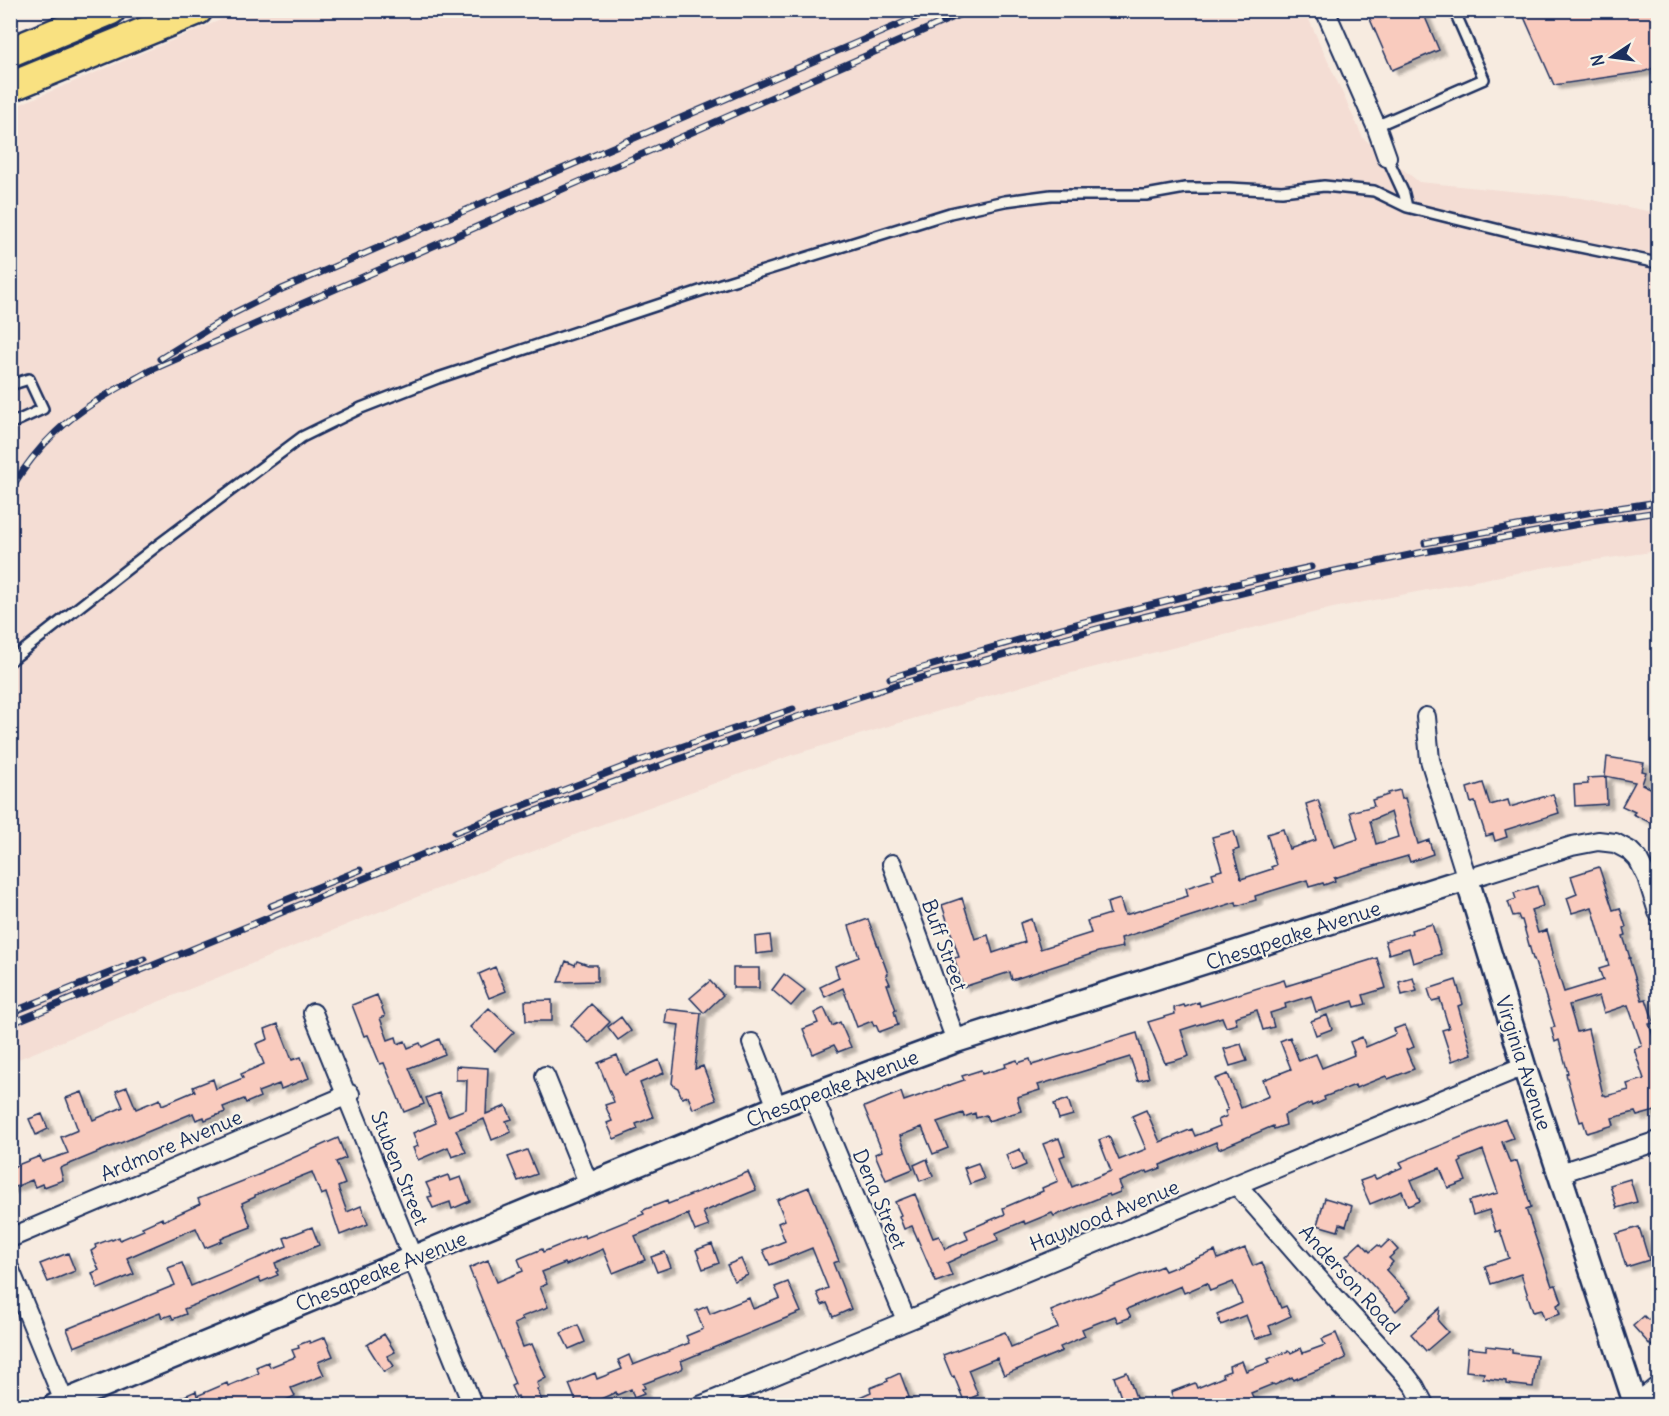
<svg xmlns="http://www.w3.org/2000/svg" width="1669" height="1416" viewBox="0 0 1669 1416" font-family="Delius,sans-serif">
<defs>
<filter id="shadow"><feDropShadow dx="6" dy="4" stdDeviation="1.5" flood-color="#0004"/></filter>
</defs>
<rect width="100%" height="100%" fill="#f7ebe0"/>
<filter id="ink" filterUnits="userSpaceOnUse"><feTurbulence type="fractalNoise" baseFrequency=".0167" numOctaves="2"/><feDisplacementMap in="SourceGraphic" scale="12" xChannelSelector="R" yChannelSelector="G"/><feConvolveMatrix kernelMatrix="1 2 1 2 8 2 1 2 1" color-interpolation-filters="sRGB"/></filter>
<g filter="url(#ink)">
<!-- built -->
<path fill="#f4ddd4" d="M242,11H1305L1363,138L1419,182L1582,198L1658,213V551L1547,567L1333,608L1039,681L792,755L605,823L361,919L11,1062V108Z"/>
<!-- building -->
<path fill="#f9cbbe" stroke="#1b2f5e" stroke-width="1.5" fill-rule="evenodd" filter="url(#shadow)" d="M1366,10H1422L1439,50L1392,70Z
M1521,10H1659V66L1643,72L1554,85Z
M1607,757L1644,763L1642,771L1646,772L1642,784L1659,792V810L1651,823L1633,814L1635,812L1622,806L1635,782L1605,776Z
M1606,777L1607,804L1575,806L1574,785L1588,784L1587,778Z
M1483,783L1490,805L1508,800L1510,807L1553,794L1559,813L1505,830L1507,837L1495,841L1493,834L1486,836L1475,802L1471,803L1467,788Z
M1400,790L1402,799L1405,798L1418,844L1429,840L1433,854L1410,862L1408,856L1394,860L1334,878L1335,881L1324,885L1323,883L1309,887L1307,880L1255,896L1256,900L1237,906L1236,902L1121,938L1123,947L1098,952L1012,980L1010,972L963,987L954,958L959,957L942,905L962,898L975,939L988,935L993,953L1025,942L1020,923L1031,919L1040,949L1091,933L1087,921L1110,914L1107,903L1120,899L1125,915L1188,896L1186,888L1214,879L1212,873L1222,870L1212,837L1234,831L1239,849L1233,851L1241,879L1272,869L1271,867L1276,865L1267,834L1283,829L1289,849L1316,840L1306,804L1318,800L1334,847L1358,839L1350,812L1374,806L1372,800L1388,795V793ZM1391,812L1398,837L1376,844L1370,821Z
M1599,867L1613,910L1620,908L1626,927L1624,928L1626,935L1623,936L1630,958H1629L1642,1000L1646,999L1654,1023L1649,1024L1659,1054V1110L1637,1116L1635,1112L1612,1118L1614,1125L1587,1133L1583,1121L1580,1122L1575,1106L1566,1074L1568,1073L1559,1040L1555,1042L1551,1028L1555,1027L1534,959H1533L1522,920H1520L1518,915L1513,916L1508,902L1516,899L1514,893L1537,886L1543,906L1531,910L1538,933L1547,930L1553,953L1552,954L1564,992L1603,980L1599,969L1609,966L1592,907L1572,913L1567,898L1577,894L1571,876ZM1599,996L1604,1013L1628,1005L1642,1046L1634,1049L1644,1079L1627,1084L1629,1090L1606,1096L1605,1095H1603L1588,1029L1577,1032L1569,1005Z
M868,919L888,974L886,975L890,984H887L896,1010L894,1011L898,1025L879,1032L876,1025L874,1026L872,1021L857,1027L843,988L825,997L820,987L839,978L835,966L859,957L849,926Z
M1432,924L1441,954L1413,963L1409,948L1389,954L1385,941L1412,933L1411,930Z
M770,935L772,952L756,954L755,937Z
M1377,958L1386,988L1363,995L1366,1004L1355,1007L1353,1001L1316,1012L1311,996L1285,1004L1286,1008L1270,1013L1274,1027L1263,1030L1257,1010L1235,1017L1237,1024L1226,1027L1222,1017L1181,1030L1189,1056L1177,1060L1165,1063L1148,1022L1175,1014L1174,1008L1184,1005L1185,1007L1199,1002L1200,1006L1284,980L1286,986Z
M566,961L575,965L577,961L588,965H597V981L558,982Z
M495,967L506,991L489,998L479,974Z
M733,968H759V988H733Z
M784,974L805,990L791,1006L772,990Z
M1413,978L1417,991L1402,995L1399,982Z
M1456,980L1463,1004L1458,1006L1472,1054L1452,1061L1442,1030L1449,1028L1440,999L1432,1001L1428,989Z
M710,981L723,995L704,1013L690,998Z
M377,995L385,1016L380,1018L388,1040L396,1037L398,1044L405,1041L408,1048L420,1043L422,1047L439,1039L445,1054L409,1068L424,1104L404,1112L384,1063L380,1064L368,1035L364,1036L352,1005Z
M552,1000V1021H526L525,1001Z
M591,1004L610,1022L589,1043L571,1025Z
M489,1008L514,1032L495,1051L470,1027Z
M824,1008L832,1026L840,1022L851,1047L838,1052L834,1045L813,1054L803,1029L818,1023L814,1013Z
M667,1009L701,1013L695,1069L703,1066L716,1100L693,1109L688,1096L682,1098L678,1088L674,1086L672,1083L679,1025L665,1023Z
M1327,1015L1332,1029L1316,1035L1311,1021Z
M621,1017L631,1031L618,1040L608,1027Z
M278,1024L292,1060L301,1057L309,1078L281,1089L279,1084L258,1092L260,1097L246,1103L244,1099L223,1107L225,1112L205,1120L204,1117L196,1120L193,1113L60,1168L63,1180L44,1187L42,1184L35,1187L32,1180L10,1189V1168L40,1156L42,1162L68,1153L61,1137L78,1130L66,1098L82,1092L93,1120L123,1107L116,1091L127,1087L136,1109L160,1099L162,1105L195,1091L193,1087L213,1079L216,1089L243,1078L241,1074L264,1064L256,1044L268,1039L265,1029Z
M1405,1025L1414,1047L1406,1050L1414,1069L1388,1079L1386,1076L1356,1088L1355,1085L1324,1097L1325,1100L1312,1106L1311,1103L1284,1115L1286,1125L1274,1129L1273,1126L1219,1149L1216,1142L1160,1165L1161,1168L1148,1173L1147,1171L1119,1182L1122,1189L1120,1190V1192L1110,1196L1109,1194L1054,1216L1052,1213L1025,1224L1024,1221L996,1233L998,1240L962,1255V1256L947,1263L952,1276L936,1282L912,1226L904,1229L899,1216L901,1215L895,1202L915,1194L933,1238L939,1236L945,1249L968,1239L965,1231L1005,1214L1003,1208L1043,1191L1042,1188L1058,1181L1043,1144L1059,1138L1065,1155L1060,1157L1072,1187L1111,1171L1099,1140L1109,1136L1119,1160L1146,1149L1132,1116L1146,1110L1160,1142L1192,1129L1195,1136L1220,1126L1218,1120L1227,1116L1225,1111L1228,1110L1215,1079L1228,1074L1241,1108L1269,1096L1263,1080L1291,1069L1280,1041L1290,1037L1299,1061L1316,1054L1322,1068L1354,1055L1353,1052H1354L1350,1042L1362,1037L1366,1047L1396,1034L1394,1029Z
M1137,1033L1149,1078L1138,1081L1130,1057L1038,1085L1040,1090L1017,1097L1021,1111L988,1121L986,1115L976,1118L975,1113L964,1117L963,1113L937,1122L948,1148L933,1154L922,1127L900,1136L913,1169L886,1180L875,1154L882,1151L864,1107L901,1092L904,1101L964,1080L962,1076L981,1070L982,1074L1006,1067L1005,1064L1017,1060L1018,1063L1030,1059L1032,1065Z
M1241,1044L1247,1061L1230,1066L1224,1049Z
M617,1055L625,1075L659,1060L664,1073L640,1083L653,1117L636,1124L638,1129L614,1139L607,1123L612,1121L605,1105L614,1102L598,1063Z
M456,1066L488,1068L486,1114L506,1106L512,1119L506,1121L511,1132L492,1140L484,1119L456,1130L466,1152L452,1157L448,1147L418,1160L413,1148L418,1146L413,1133L436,1123L426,1098L439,1093L448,1116L466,1109L467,1080H456Z
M1068,1099L1073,1115L1059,1119L1054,1104Z
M42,1114L48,1129L36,1135L29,1119Z
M1505,1119L1513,1138L1502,1142L1510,1163L1517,1161L1531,1207L1526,1209L1530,1221L1552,1286L1556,1285L1562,1302L1557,1305L1560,1314L1544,1319L1541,1310L1533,1312L1521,1274L1491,1284L1485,1266L1509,1258L1500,1230L1496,1232L1489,1210L1473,1215L1469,1201L1498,1193L1483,1150L1461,1159L1462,1161L1459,1163L1466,1181L1448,1188L1440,1168L1411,1180L1420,1201L1408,1206L1402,1191L1370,1204L1360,1181L1374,1176L1376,1179L1403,1167L1400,1162Z
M338,1138L346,1158L336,1162L345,1184L338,1187L347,1212L361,1206L368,1224L340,1235L326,1193L321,1195L312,1172L255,1195V1197L242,1203L251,1227L225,1237L221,1239L222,1241L205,1248L196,1228L127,1258L134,1274L98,1289L92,1273L99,1270L91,1251L96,1248L95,1245L111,1239L112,1240L119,1237L120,1240L144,1230L142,1227L162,1218L163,1221L200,1204L198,1199L263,1173V1171Z
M1020,1149L1026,1165L1012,1171L1006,1155Z
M527,1150L537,1174L518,1181L508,1157Z
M927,1159L933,1176L920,1181L914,1165Z
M978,1163L984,1179L970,1184L964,1168Z
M748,1172L756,1190L703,1212L709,1226L695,1231L688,1214L635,1236L645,1260L613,1273L603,1249L566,1265L565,1263L542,1272L547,1284L540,1287L548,1307L521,1317L523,1320L514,1324L523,1347L532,1344L546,1378L537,1383L539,1388L537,1389L544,1406H522L518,1396L516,1397L511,1386L515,1384L504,1357H505L469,1268L488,1260L497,1282L523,1271L518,1259L542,1249L543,1252L584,1235L585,1238L644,1214L642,1211L646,1209L667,1201L668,1204Z
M448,1175L450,1181L461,1177L470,1201L452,1209L450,1202L433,1208L428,1197L432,1196L426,1183Z
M1630,1179L1637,1202L1617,1208L1610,1185Z
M809,1187L839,1261L833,1263L851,1309L833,1317L827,1303L822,1305L817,1293L828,1288L812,1248L770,1265L763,1250L785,1241L778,1223L785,1220L777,1200Z
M1325,1198L1352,1206L1346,1226L1340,1224L1338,1231L1317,1225Z
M312,1227L319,1245L275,1263L278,1271L276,1272L278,1275L261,1282L259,1278L214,1298V1297L184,1309L186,1314L173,1319L171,1315L162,1318L160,1313L74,1347L67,1329L175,1285L168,1268L182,1263L191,1286L287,1246L284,1238Z
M1639,1227L1649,1260L1626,1267L1616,1234Z
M1389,1240L1398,1250L1389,1258L1393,1262L1386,1270L1411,1297L1396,1311L1346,1256L1361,1242L1370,1252L1378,1245L1381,1248Z
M712,1244L719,1263L703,1269L696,1250Z
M1245,1248L1253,1266L1262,1262L1281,1308L1286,1306L1291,1316L1269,1326L1272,1333L1255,1339L1246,1315L1221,1325L1217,1314L1242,1303L1233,1282L1210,1291L1207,1283L1184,1293L1181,1286L1127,1309L1131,1317L1118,1322L1115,1316L1082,1329L1085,1336L1060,1347L1062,1351L1004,1375L997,1358L968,1370L978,1395L964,1401L954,1376L952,1377L943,1355L1005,1332L1011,1347L1058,1328L1051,1311L1162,1266L1165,1271L1215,1251L1218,1259Z
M665,1252L671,1267L657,1272L651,1257Z
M68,1253L75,1271L48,1282L40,1264Z
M741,1259L748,1275L734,1281L727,1265Z
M788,1282L801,1312L681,1361L683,1367L682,1369L643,1384L645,1388L642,1389L644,1394L634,1398L631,1389L617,1395L616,1392L592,1403L590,1398L577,1404L569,1384L595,1373L597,1379L622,1369L618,1360L629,1355L633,1365L689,1343L686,1336L703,1329L696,1311L707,1306L710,1314L749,1298L753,1309L780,1298L775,1287Z
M1440,1308L1438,1321L1448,1332L1426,1351L1411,1334Z
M1659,1311V1340L1651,1346L1633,1326L1644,1316L1648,1320Z
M578,1325L585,1342L569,1349L561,1333Z
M1336,1333L1346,1358L1338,1362L1293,1380L1292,1377L1275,1385L1273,1384L1251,1393L1253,1397L1233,1406H1176L1171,1392L1195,1383L1197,1388L1223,1377L1222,1374L1230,1371L1229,1366L1242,1361L1246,1371L1270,1362L1268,1359L1288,1351L1291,1353L1301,1348L1303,1353L1325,1345L1322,1339Z
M384,1334L395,1352L387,1356L394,1366L384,1372L367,1345Z
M325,1337L333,1356L318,1362L324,1375L291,1388L295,1396L279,1403L280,1406H161L196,1391L197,1396L227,1383L228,1386L259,1373L256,1367L268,1362L270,1367L295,1357L292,1350L299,1348L298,1345L309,1341L310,1343Z
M1486,1346L1512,1349V1353L1537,1356L1533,1387L1506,1384V1381L1483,1378L1484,1373L1466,1371L1468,1348L1486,1350Z
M1127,1372L1139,1406H1124L1114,1377Z
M900,1373L909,1397L895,1403L896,1406H839L871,1392L870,1388L888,1381L887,1379Z"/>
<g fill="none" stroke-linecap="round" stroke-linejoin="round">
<defs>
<path id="service" d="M1376,126L1484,79L1454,10
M1387,157L1404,194L1407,207L1516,234L1658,263
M10,385L29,379L43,409L10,424
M10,661L158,545L302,437L361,408L438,378L721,284L950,213L1005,201L1051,195H1146L1185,188H1229L1282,191L1324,186L1374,191L1407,207"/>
<path id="minor" d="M1325,10L1376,126L1387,157
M1426,717L1430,760L1467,879L1572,846L1598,841L1615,843L1630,851L1638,859L1647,877L1658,912
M892,864L956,1041
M313,1013L473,1406
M752,1043L777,1107
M545,1076L589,1185
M812,1094L906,1320
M1560,1173L1658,1141
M1237,1185L1330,1292L1405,1374L1415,1387L1425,1406
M10,1238L350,1094
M10,1270L66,1406
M700,1406L1524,1066
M1633,1406L1658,1386"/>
<path id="tertiary" d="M54,1406L777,1107L956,1041L1467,879L1524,1066L1636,1406"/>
<path id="primary" d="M10,52L111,10
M10,87L198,10"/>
</defs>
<!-- service casing -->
<use href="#service" stroke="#1b2f5e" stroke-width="14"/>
<!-- minor casing -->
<use href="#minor" stroke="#1b2f5e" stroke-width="22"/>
<!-- tertiary casing -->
<use href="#tertiary" stroke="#1b2f5e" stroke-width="27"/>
<!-- primary casing -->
<use href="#primary" stroke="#1b2f5e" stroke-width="33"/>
<!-- service -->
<use href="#service" stroke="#f7f3e8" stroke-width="9"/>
<!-- minor -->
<use href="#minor" stroke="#f7f3e8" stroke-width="18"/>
<!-- tertiary -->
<use href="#tertiary" stroke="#f7f3e8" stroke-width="22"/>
<!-- primary -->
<use href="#primary" stroke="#f9e181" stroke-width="28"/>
<defs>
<path id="rail" d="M160,359L234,313L282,289L933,10
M10,490C23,469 39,448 56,432C83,406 117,389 149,371L970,10
M1425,543L1598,511L1658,502
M890,678C1028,635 1169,598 1311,567
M455,832L636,762L793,709
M271,906L360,870
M10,1013L144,959
M10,1024L465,837L600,787L797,717L896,685L1118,623L1321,574L1419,553L1596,521L1658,512"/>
</defs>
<!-- rail casing -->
<use href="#rail" stroke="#1b2f5e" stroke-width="7"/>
<!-- rail -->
<use href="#rail" stroke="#f7f3e8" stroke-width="4.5" stroke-dasharray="14" stroke-linecap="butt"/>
</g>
</g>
<g text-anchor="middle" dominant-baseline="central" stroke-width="4.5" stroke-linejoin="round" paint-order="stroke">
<!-- street labels -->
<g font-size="20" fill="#1b2f5e" stroke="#f7f3e8">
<text transform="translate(1293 935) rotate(-18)">Chesapeake Avenue</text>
<text transform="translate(945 945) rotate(70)">Buff Street</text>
<text transform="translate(1524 1063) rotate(72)">Virginia Avenue</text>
<text transform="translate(832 1088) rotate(-21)">Chesapeake Avenue</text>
<text transform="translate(171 1145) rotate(-23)">Ardmore Avenue</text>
<text transform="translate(400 1168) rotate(68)">Stuben Street</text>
<text transform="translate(880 1199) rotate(67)">Dena Street</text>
<text transform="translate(1104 1215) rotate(-22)">Haywood Avenue</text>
<text transform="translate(381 1271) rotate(-22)">Chesapeake Avenue</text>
<text transform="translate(1350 1279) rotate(48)">Anderson Road</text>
</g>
</g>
<!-- margin -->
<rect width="1669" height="1416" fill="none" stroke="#f7f3e8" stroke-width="36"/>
<rect x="18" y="18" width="1633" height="1380" fill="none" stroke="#1b2f5e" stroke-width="2" filter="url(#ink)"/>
<!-- north arrow -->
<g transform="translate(1612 57) rotate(257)" stroke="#f7f3e8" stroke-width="4.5" paint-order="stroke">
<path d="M0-4.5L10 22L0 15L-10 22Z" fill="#1b2f5e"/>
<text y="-9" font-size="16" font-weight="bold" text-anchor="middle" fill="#1b2f5e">N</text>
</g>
</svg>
